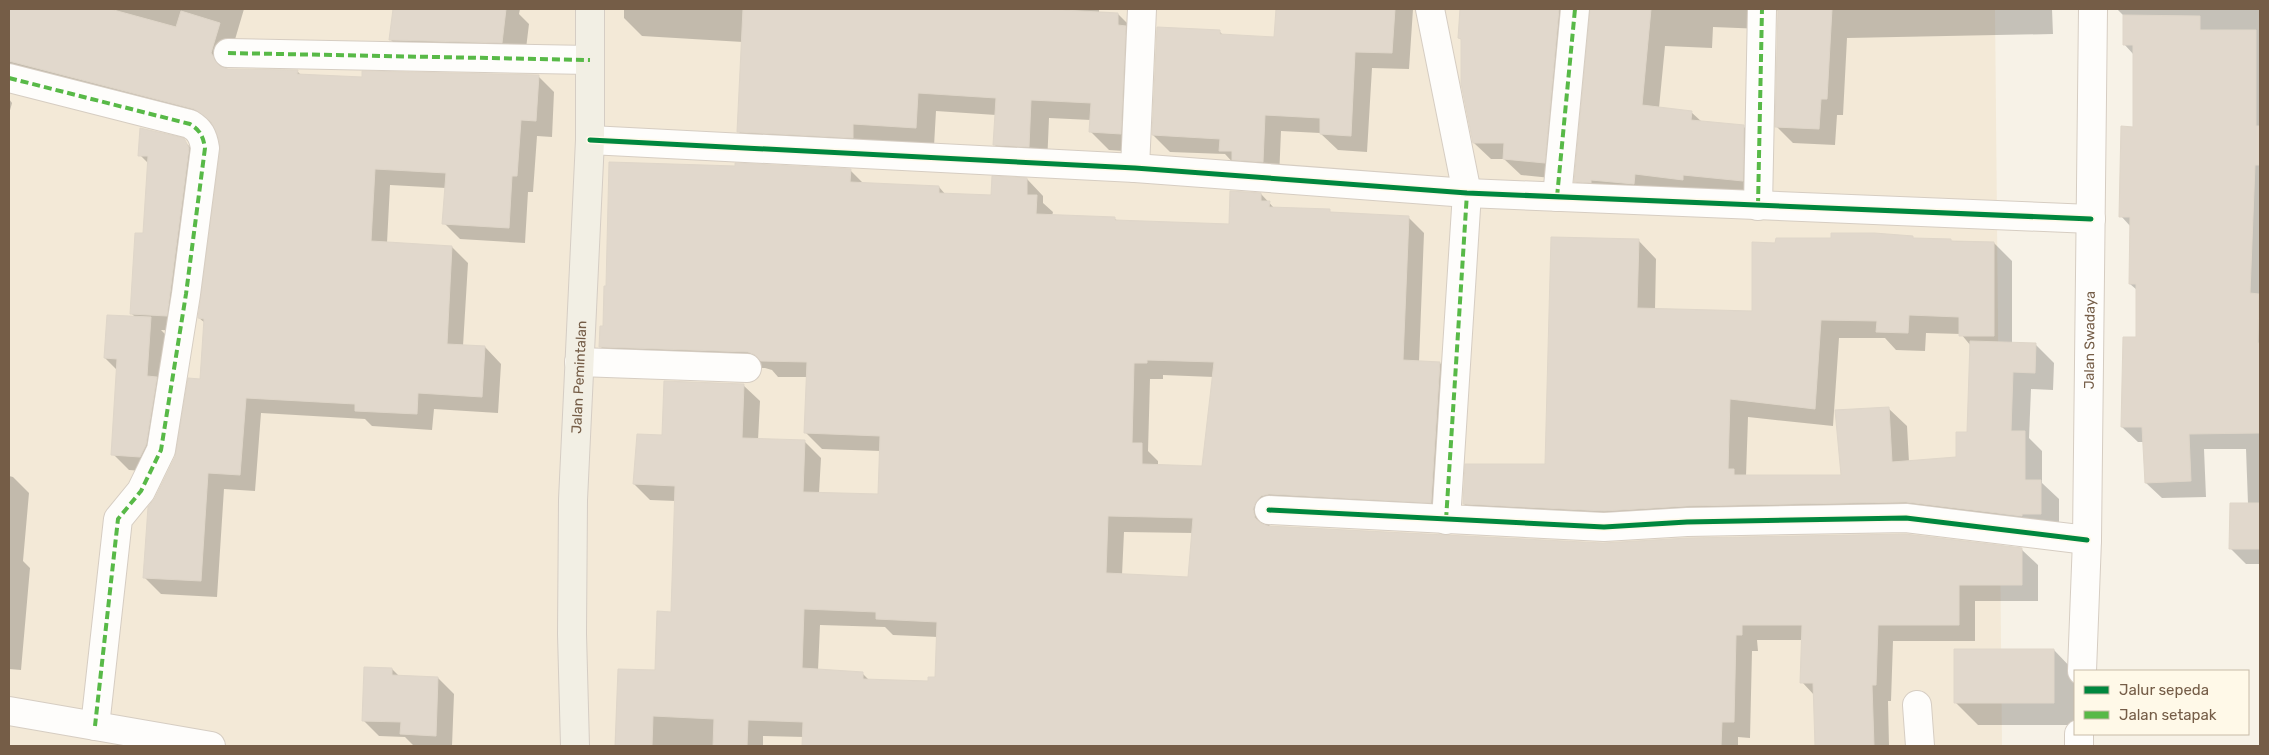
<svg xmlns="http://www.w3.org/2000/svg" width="2269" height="755" viewBox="0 0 2269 755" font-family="Rubik,sans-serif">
<rect width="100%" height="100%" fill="#f7f2e7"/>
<!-- residential -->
<path fill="#f3e9d7" d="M9,9H1995L2002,746H9Z"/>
<!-- shadow -->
<path fill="#0003" fill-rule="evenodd" d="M9,9H244L226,70L297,71L301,75L363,78L538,76L554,92L552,137L537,136L533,192H528L525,243L460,239L444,223L446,188L390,185L387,243L452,247L468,263L463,346L485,347L501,364L498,413L434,409L432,430L372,426L365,419L261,413L255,491L224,489L217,597L161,594L145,578L156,499L176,457L201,380L205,323L199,318L222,150L218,131L211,125L20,75L10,90L9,99L12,103L9,114Z
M395,9H520L519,14L529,24L524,65L413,63L391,40Z
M624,9H1099V12L1118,14L1136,32L1139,152L1109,150L1091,132V120L1049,118L1047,165L1013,163L995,145L996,115L936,111L934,146L757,150L738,131L743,42L642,36L624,18Z
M1277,9H1413L1409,69L1372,68L1367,152L1338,150L1320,133L1281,131L1279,178L1237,167L1225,154L1170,152L1153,135L1220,32L1224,36L1275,38Z
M1461,9H2052L2053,34L1847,38L1843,115H1837L1835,145L1793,143L1776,126L1779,10L1771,12L1763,29L1713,27L1712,48L1665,46L1659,108L1691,112L1702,122L1743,126L1760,143L1759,197L1592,198L1575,181L1592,10L1585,11L1561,179L1521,175L1504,159H1491L1474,143L1462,40L1460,38Z
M2117,9H2260V564H2246L2230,548L2248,504L2246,449H2204L2206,497L2162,498L2146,483L2144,442H2138L2122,427L2137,338V290L2130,284L2131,227L2121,216L2134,128V55L2124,44V16Z
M183,140L198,155L181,331L161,330L166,335L156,472L129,470L113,454L117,370L105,358L136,318L132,314L144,235L149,164L140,155Z
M850,170L864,184L939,187L946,195L992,196L1027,179L1043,196V203L1053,212L1052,216L1115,219L1118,221L1230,225L1261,194L1275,209L1408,217L1424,233L1419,362L1440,363L1456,380L1447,518H1272L1269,527L1603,544L2021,549L2038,565V601H1975V641H1893L1891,701H1888L1889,746H1816L1815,696L1802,682L1803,640H1757L1758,651H1752L1750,738L1738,737V746H803L804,737L763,736V746H615L619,670L656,671L672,613L676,501L650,500L634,484L664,436L743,385L760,401L758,440L804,441L821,458L819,493L879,496L881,451L822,449L806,433L807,377H778L772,370L765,368L617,363L601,347ZM1163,375L1214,377L1203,467L1158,466V461L1148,451L1150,379H1163ZM1124,532L1193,533L1189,578L1122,575ZM820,625L885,627L893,635L938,637L936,678L929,682L869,680L862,673L818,670Z
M1914,239L1994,243L2012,261V344L2036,345L2054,363L2053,390L2031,389L2029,438L2042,451V483L2059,499V531L1482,522L1464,504L1546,466L1638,240L1656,259L1655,310L1753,312L1776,244ZM1926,333L1961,334L1971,346L1968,433L1958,458L1909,462L1907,426L1888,408L1842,476H1746L1748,417L1833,426L1839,338H1885L1896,350L1925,351Z
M9,476L13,477L29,493L23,561L30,568L21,670L9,669Z
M2054,650L2075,672V725H1978L1955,702Z
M392,669L400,677L438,678L454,694L452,746H414L405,737L379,736L363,720Z"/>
<!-- building -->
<path fill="#e1d8cc" stroke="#dfd6c9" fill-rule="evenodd" d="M9,9H110L176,27L181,11L220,23L211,53L220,66L228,69L298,70L297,74L362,77V71L539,75L536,121L521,120L517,176H512L509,228L442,224L446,173L375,169L371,241L452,246L447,344L485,346L482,397L418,393L417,414L355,411V404L246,398L240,475L208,473L201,581L143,578L148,507L155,498L175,457L188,378L200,379L204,319L198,318L220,150L219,140L211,122L194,109L9,61Z
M393,9H506L502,43L389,40Z
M743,9H1044L1118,13V25L1126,26L1121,134L1089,132L1091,103L1031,100L1029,147L993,145L996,98L918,93L916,128L853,124V138L737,132Z
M1276,9H1395L1392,53L1355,52L1351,136L1320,134V118L1265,115L1263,162L1232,160V151H1219L1220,139L1152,135L1157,27L1220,30V34L1274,37Z
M1460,9H1559L1545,163L1503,159L1504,143H1473L1461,83V39L1458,38Z
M1590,9H1651L1642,105L1692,111L1691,120L1744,125L1743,181L1683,175V180L1635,174L1634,184L1591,180V183L1574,182Z
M1778,9H1832L1827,99H1821L1819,129L1775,127Z
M2123,15L2200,16V30H2256V126H2260V165H2255L2250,293L2259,294L2258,343H2260V433L2189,434L2191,481L2145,483L2142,427H2121L2123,337H2136V284H2129L2130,217H2119L2121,126L2133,127V45H2123Z
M140,128L184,138L189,148L167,316L130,314L135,233H143L148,156H138Z
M609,162L735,166V163L851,169L850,182L939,186V193L991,195L992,176L1027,178V195H1037L1036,214L1115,217V220L1229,224L1230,191L1261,193V201H1270L1269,207L1330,209V212L1409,216L1403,360L1440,362L1431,503L1269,494L1261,496L1256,502L1253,509L1255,518L1261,523L1268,526L1603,543L1688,538L1905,534L2022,548V585H1959V625H1878L1876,685H1872L1874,746H1815L1813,683H1800L1802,625H1742V635H1736L1734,722H1722L1721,746H802L803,722L748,720L747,746H713L714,719L653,716L652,746H615L618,669L655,670L657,611L671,612L675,486L633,484L637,434L662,435L664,381L744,384L742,438L805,440L803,492L878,494L880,436L804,433L807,362L761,361L755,355L748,352L599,347L600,326H603L604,286H606ZM1147,360L1214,362L1202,466L1142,464V443H1132L1134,363H1147ZM1108,516L1193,518L1188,577L1106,573ZM804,609L876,612V619L937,622L935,677H928V681L863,679V672L802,668Z
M1831,233H1874L1913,236V238L1951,239V241L1994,242V336H1959V317L1909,315L1908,333L1876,332L1877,321L1821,320L1815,409L1730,399L1728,469H1734V475H1841L1835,410L1889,407L1892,462L1956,457V432H1967L1970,341L2036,343L2035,373L2013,372L2011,431H2025V480H2041V514H2022V516L1906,502L1687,506L1604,511L1463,504L1465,464H1545L1551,237L1639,239L1637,308L1752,311V242L1775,243L1776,238H1831Z
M107,315L151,317L147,376L157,377L146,445L140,457L111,455L117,359L104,358Z
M2230,503H2260V549H2229Z
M1954,649H2054V703H1954Z
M364,667L392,668V675L438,677L436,736L400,734L401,722L362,721Z"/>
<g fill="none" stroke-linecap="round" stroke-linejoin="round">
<defs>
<g id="minor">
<path d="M1430,9L1467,193L1446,520"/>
<path d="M228,53L590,60"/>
<path d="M9,78L190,124C200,130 203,136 205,148L186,294L161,450L141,491L118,519L95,726"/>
<path d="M590,140L1135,168L1467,193L2091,219"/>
<path d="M1135,168L1142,9"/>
<path d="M1557,197L1575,9"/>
<path d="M1758,206L1762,9"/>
<path d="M579,362L747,368"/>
<path d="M1269,510L1604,527L1687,522L1906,518L2087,540"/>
<path id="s1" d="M2082,671L2087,540L2093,9"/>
<path d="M1917,705L1920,746"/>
<path d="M9,711L211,746"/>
<path d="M2079,746V734"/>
</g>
<g id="major">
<path id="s2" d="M575,746L572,634L573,500L590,140V9"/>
</g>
</defs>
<!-- minor casing -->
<use href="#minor" stroke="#d6cdc2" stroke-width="30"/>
<!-- major casing -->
<use href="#major" stroke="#d5cdc4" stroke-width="30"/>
<!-- minor -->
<use href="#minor" stroke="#fefdfb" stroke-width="28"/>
<!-- major -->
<use href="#major" stroke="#f2efe4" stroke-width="28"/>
<!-- quiet -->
<path stroke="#58b947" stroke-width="4" stroke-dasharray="8 4" stroke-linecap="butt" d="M228,53L590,60
M9,78L190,124C200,130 203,136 205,148L186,294L161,450L141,491L118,519L95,726
M1557,197L1575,9
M1758,206L1762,9
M1446,520L1467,193"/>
<defs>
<path id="cycleway" d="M590,140L1135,168L1467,193L2091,219
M1269,510L1604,527L1687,522L1906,518L2087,540"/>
</defs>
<!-- cycleway casing -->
<use href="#cycleway" stroke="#fff9e8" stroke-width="8"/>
<!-- cycleway -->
<use href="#cycleway" stroke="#00873e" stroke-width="5"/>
</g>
<g text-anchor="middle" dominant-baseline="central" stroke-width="4" stroke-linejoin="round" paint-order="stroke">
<!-- street labels -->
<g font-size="14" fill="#755d47" stroke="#fff9e8">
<text stroke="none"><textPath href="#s1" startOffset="331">Jalan Swadaya</textPath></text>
<text stroke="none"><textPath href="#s2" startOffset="369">Jalan Pemintalan</textPath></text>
</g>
</g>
<!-- border -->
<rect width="2269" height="755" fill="none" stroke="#755d47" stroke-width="20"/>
<!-- legend -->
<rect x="2074" y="670" width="175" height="65" fill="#fff9e8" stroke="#c8bba8"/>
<rect x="2084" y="686" width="25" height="8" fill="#00873e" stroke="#c8bba8"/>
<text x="2119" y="695" font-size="15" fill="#755d47">Jalur sepeda</text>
<rect x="2084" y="711" width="25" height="8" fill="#58b947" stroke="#c8bba8"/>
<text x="2119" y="720" font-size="15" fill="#755d47">Jalan setapak</text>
</svg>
